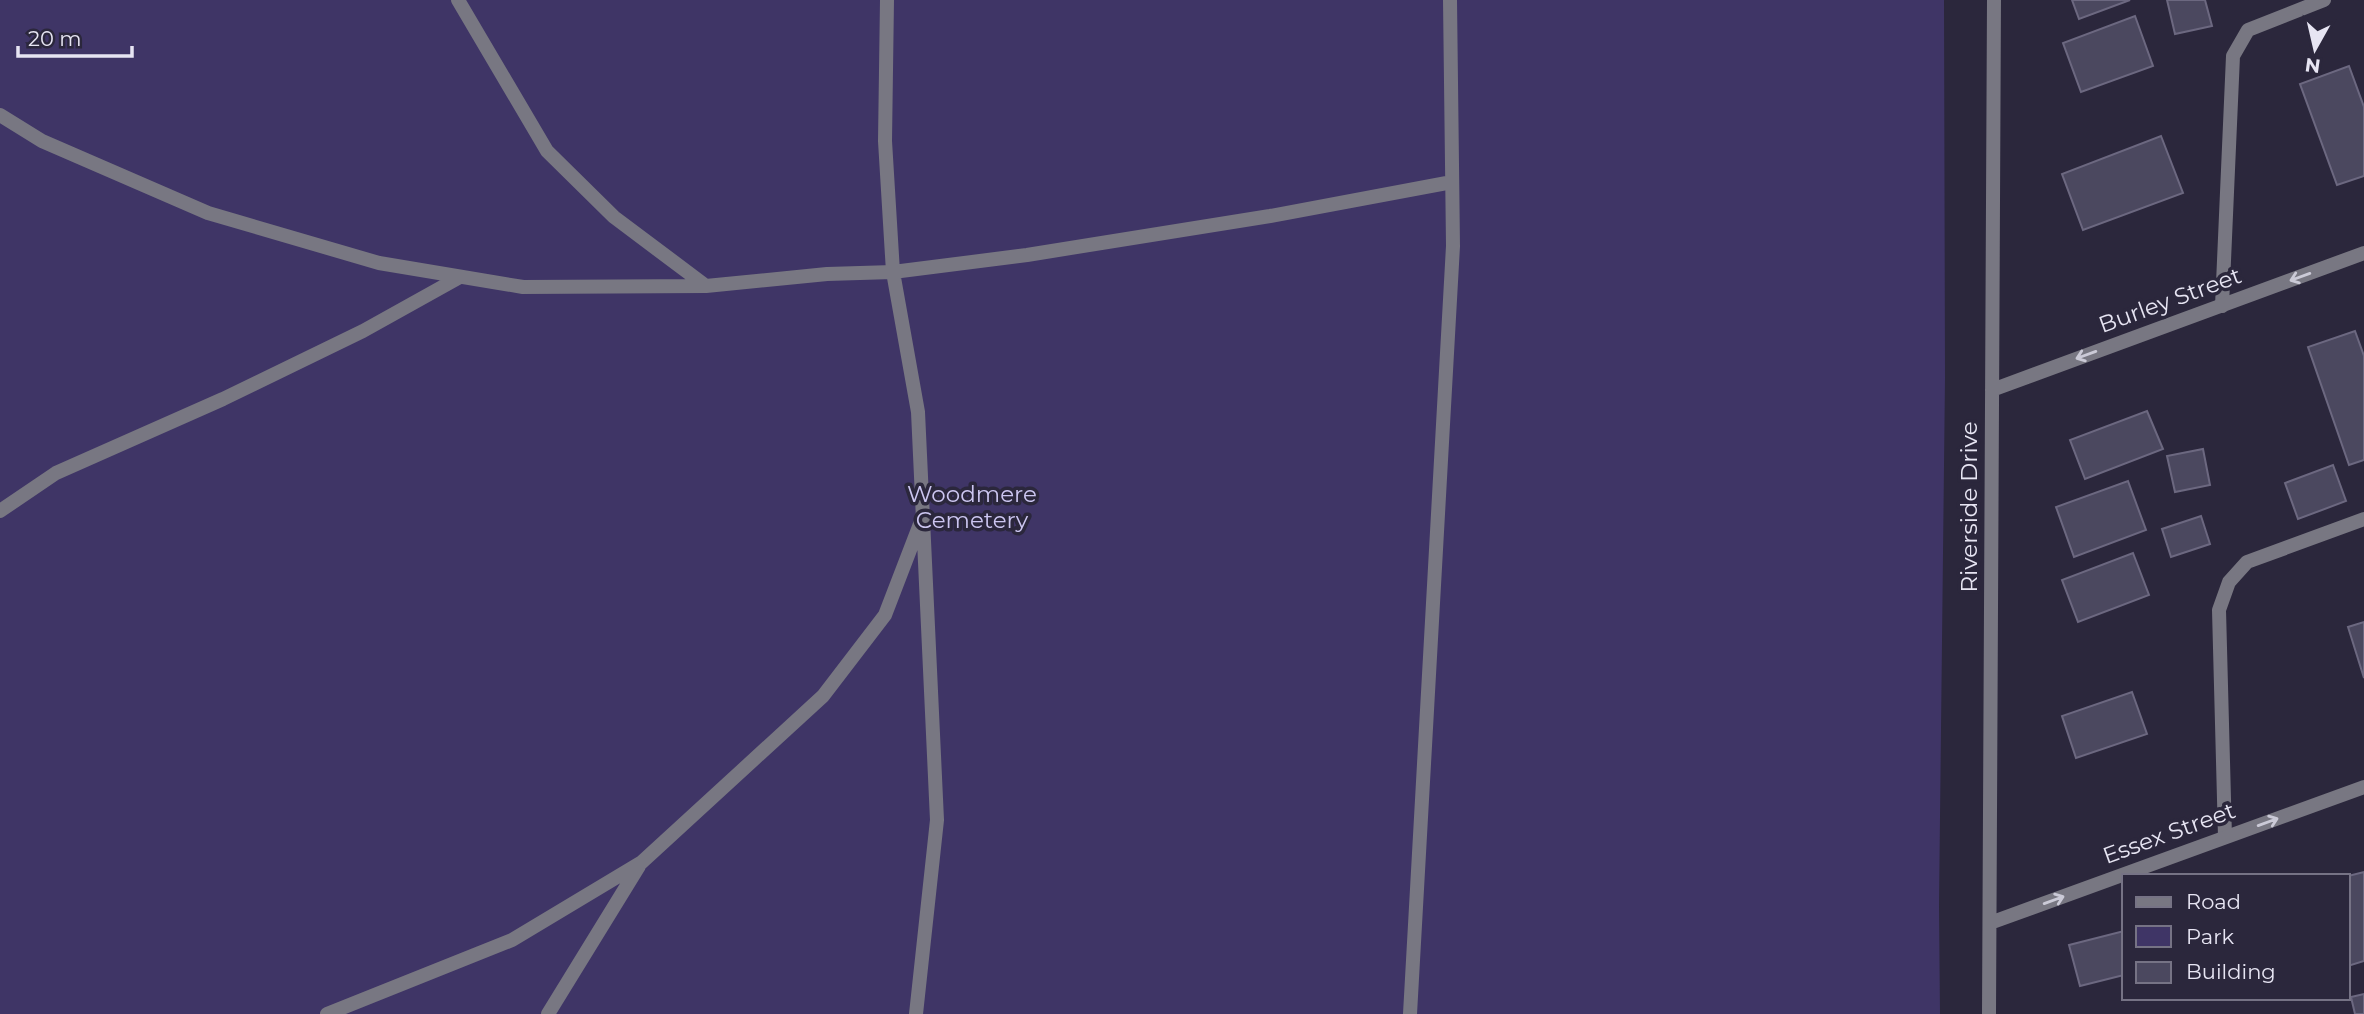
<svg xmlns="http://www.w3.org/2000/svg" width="2364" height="1014" viewBox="0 0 2364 1014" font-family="Montserrat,sans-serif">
<rect width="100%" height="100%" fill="#2b273c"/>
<!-- green -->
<path fill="#3f3566" d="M0,0H1944L1945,378L1939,906L1940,1014H0Z"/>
<!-- building -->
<path fill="#4b485f" stroke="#6c6880" stroke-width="2" d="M2072,0H2130L2079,19Z
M2167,0H2205L2212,26L2175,34Z
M2135,16L2153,66L2081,92L2063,43Z
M2349,66L2364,107V176L2337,185L2300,84Z
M2161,136L2183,193L2083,230L2062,174Z
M2355,331L2364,356V460L2349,465L2308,347Z
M2147,411L2163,449L2085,479L2070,440Z
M2203,449L2210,485L2175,492L2167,456Z
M2333,465L2346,501L2298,519L2285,483Z
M2128,481L2146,530L2074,557L2056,507Z
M2201,516L2210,544L2171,557L2162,529Z
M2133,553L2149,595L2078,622L2062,580Z
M2364,622V678L2348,627Z
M2132,692L2147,734L2076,758L2062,716Z
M2364,872V961L2348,966V876Z
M2124,931V975L2080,986L2069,945Z
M2364,994V1014H2355L2351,997Z"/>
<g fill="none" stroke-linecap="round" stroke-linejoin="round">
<!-- service -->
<path stroke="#787782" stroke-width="14" d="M458,0L547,151L614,217L706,286
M887,0L885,141L893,272L918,412L937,820L916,1014
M0,115L42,141L208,213L379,263L523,287L706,286L827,274L893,272L1027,255L1270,216L1452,182
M2222,306L2233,56L2248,30L2324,0
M0,511L56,473L223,399L363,331L460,277
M2225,837L2219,610L2229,582L2247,562L2364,519
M327,1014L512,940L642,862L823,696L885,615L920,524
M548,1014L639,866
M1410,1014L1453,246L1450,0"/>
<!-- minor -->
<path stroke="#787782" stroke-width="14" d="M1992,390L2364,253
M1990,923L2364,787
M1989,1014L1994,0"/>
</g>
<!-- one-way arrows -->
<defs><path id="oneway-shaft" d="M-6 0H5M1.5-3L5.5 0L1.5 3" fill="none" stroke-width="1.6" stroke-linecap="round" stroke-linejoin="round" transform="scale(1.75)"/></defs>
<g stroke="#cbcad7">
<use href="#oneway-shaft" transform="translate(2300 277) rotate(160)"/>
<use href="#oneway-shaft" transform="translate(2086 355) rotate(160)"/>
<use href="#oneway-shaft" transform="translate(2268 822) rotate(-20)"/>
<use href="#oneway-shaft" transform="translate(2054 900) rotate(-20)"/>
</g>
<g text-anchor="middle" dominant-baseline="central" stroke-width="7" stroke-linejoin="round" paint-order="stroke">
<!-- street labels -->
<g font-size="23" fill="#e7e5f3" stroke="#2b273c">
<text transform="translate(2170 300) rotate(-20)">Burley Street</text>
<text transform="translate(1969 507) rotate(-90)">Riverside Drive</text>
<text transform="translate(2169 833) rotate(-20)">Essex Street</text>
</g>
<!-- park labels -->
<g font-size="23" fill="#ccc6f1" stroke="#2b273c">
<text x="972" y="494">Woodmere<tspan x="972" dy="26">Cemetery</tspan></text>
</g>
</g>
<!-- legend -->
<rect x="2122" y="874" width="228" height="126" fill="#2b273c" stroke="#767385" stroke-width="2"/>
<rect x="2136" y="897" width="35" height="10" fill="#787782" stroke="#767385" stroke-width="2"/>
<text x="2186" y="909" font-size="21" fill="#e7e5f3">Road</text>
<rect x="2136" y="926" width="35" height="21" fill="#3f3566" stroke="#767385" stroke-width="2"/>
<text x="2186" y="944" font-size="21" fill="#e7e5f3">Park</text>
<rect x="2136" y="962" width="35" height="21" fill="#4b485f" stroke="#767385" stroke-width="2"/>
<text x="2186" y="979" font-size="21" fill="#e7e5f3">Building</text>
<!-- north arrow -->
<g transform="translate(2315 49) rotate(188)" stroke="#2b273c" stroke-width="5" paint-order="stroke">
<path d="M0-5L12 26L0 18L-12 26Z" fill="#e7e5f3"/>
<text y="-10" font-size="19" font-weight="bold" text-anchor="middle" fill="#e7e5f3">N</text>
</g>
<!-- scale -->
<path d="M18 46v10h114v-10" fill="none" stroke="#e7e5f3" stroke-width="3.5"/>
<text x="28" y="46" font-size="21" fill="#e7e5f3" stroke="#2b273c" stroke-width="5" paint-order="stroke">20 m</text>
</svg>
